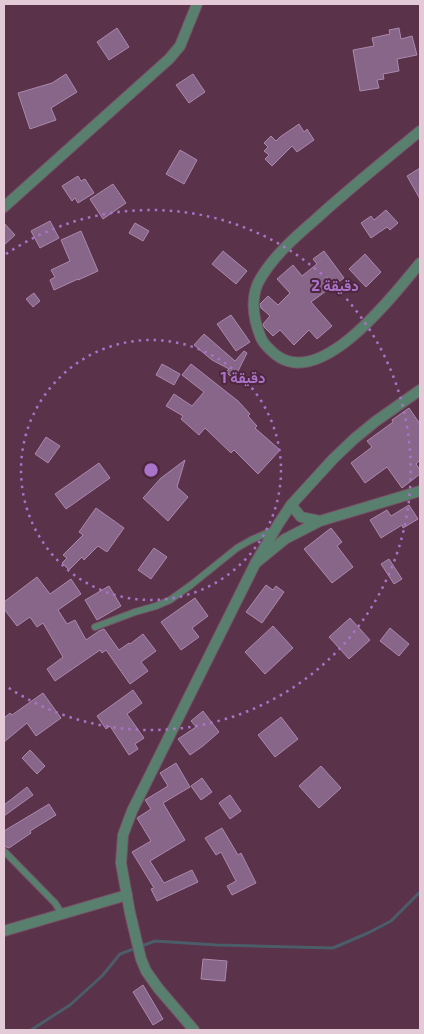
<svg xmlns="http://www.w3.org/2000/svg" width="424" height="1034" viewBox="0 0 424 1034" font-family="'Exo 2',Vazirmatn,sans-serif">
<rect width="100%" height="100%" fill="#5a3249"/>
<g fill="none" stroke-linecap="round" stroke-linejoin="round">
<!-- stream -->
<path stroke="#4b5d69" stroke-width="3" d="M31,1030L70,1005L102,976L120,954L155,941L217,945L333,948L368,933L391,921L420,892"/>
</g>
<!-- building -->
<path fill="#88668a" stroke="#ab88ad" d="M117,28L129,47L109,60L97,42Z
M399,28L401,39L412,36L417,55L397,59L399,71L383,74L384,79L377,80L379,88L360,91L353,50L374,46L372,38L390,34L389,30Z
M66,74L77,92L51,108L56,120L30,129L18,93L52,83Z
M193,74L205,92L189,103L176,85Z
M299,124L304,132L307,129L314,140L297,152L292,146L272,166L265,159L269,155L264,151L268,147L264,143L271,136L276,141L280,137Z
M180,150L197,160L184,184L166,174Z
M420,168V199L407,176Z
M78,176L81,181L85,179L94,193L78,203L75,198L72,201L62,186Z
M113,184L126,203L103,219L90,199Z
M386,210L398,223L390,230L387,227L371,238L361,223L371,216L374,220Z
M50,221L59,238L40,248L31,231Z
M4,223L15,235L4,245Z
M135,223L149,231L143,241L129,233Z
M81,231L98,271L78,280V279L54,290L50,280L55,277L51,270L70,261L61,240Z
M223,251L247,271L236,284L212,264Z
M324,251L344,278L311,302L332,326L317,339L309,330L294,345L280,330L273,336L264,327L263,324L270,316L261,308L260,304L268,296L278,305L290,293L277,279L293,265L302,276L317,264L313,259Z
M365,254L381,272L366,287L349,269Z
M34,293L40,301L33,307L26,299Z
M231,315L250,342L236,351L217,324Z
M204,334L235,361L244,351L247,353L234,379L226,372L229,369L212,360L194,345Z
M162,364L180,374L174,385L156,375Z
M191,364L238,401L250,414L248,416L257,426L255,428L280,450L258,474L234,450L231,453L205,428L199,435L181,419L183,416L166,406L174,394L192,406L204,392L182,375Z
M409,408L420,424V460L416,464L420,470V474L402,488L387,467L365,483L351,463L372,447L367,441L393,422L392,420Z
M46,437L60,446L48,463L35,454Z
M185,460L177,487L188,497L168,521L143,498L161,478Z
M99,463L110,478L66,509L55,494Z
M409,505L418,519L403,528L402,525L381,538L370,520L387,510L391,516Z
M96,508L124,528L107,552L98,546L84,560L82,557L69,570L62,563L67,558L63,555L83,535L79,532Z
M331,528L342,542L337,546L353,567L332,583L304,549Z
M154,548L167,557L151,579L138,570Z
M389,559L402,579L394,584L381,564Z
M37,577L50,594L71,579L81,594L58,610L67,624L75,620L86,640L99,631L104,629L119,650L129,643L130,644L143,634L156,651L141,662L148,671L130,684L106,650L102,653L100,650L55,681L47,669L63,657L43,623L37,627L30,617L17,626L4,609V602Z
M266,585L273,590L276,586L284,592L262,623L246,612Z
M109,586L121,606L97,620L85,600Z
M195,598L208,616L192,628L199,637L181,650L161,622Z
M350,618L370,640L349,659L329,637Z
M273,626L293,648L265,674L245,652Z
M390,628L409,644L399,656L380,641Z
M133,690L142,703L127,714L144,738L135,744L138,749L129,755L110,726L106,729L97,716Z
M43,693L61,718L36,736L27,723L4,742V718L10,713L12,715Z
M203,711L219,732L203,746L190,755L178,739L196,727L191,721Z
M281,717L298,739L275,757L258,735Z
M30,750L45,766L37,774L22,758Z
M176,763L190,787L163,803L185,840L150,861L164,883L192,870L198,882L157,901L151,889L154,888L132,852L151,841L137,818L151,809L145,800L168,786L160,773Z
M321,766L341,788L319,808L299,786Z
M202,778L212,792L201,800L191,786Z
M27,787L33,795L4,816V805Z
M230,795L241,811L230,819L219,803Z
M49,804L56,815L30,831L31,833L9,848L4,846V831Z
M222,828L238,855L241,853L256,883L232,895L227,886L236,881L221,852L216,855L205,838Z
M203,959L227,961L225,981L201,979Z
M143,985L163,1019L153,1025L133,992Z"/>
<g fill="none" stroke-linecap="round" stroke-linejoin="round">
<defs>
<path id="service" d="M95,627L135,612L156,606L170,600L191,585L237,548L251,540L274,530
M4,851L55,903L62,914"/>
<path id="minor" d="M291,505L301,517L320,521L420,491
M258,561L285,539L320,521
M4,931L127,895"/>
<path id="tertiary" d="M420,131C385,160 350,188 316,219C295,237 271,258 258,283C250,301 254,321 261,338C264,345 270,350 276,355C322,390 394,294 420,263
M4,207L169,59L180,46L197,4
M194,1030L158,988L146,971L141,959L130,913L121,863L123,835L132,811L256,562L279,523L291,505L334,458L354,439L376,421L420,390"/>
</defs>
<!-- service casing -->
<use href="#service" stroke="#765065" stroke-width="8"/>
<!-- minor casing -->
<use href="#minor" stroke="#765065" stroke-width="12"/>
<!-- tertiary casing -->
<use href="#tertiary" stroke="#765065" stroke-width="12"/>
<!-- service -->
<use href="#service" stroke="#59806e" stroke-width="6"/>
<!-- minor -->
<use href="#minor" stroke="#59806e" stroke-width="10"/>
<!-- tertiary -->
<use href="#tertiary" stroke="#59806e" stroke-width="10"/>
</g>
<!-- distance rings -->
<g fill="none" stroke="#aa73ca" stroke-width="2.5" stroke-dasharray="2.5 5">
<circle cx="151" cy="470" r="130"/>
<path d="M6 254A260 260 0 1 1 6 686"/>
</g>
<circle cx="151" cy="470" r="8" fill="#aa73ca" stroke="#4e273e" stroke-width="2.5"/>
<g font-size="15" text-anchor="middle" font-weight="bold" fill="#aa73ca" stroke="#4e273e" stroke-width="4" stroke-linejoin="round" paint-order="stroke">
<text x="335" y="291">2 دقيقة</text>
<text x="243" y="383">1 دقيقة</text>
</g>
<!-- border -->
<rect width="424" height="1034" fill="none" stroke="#e4cad7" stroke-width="10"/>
</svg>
